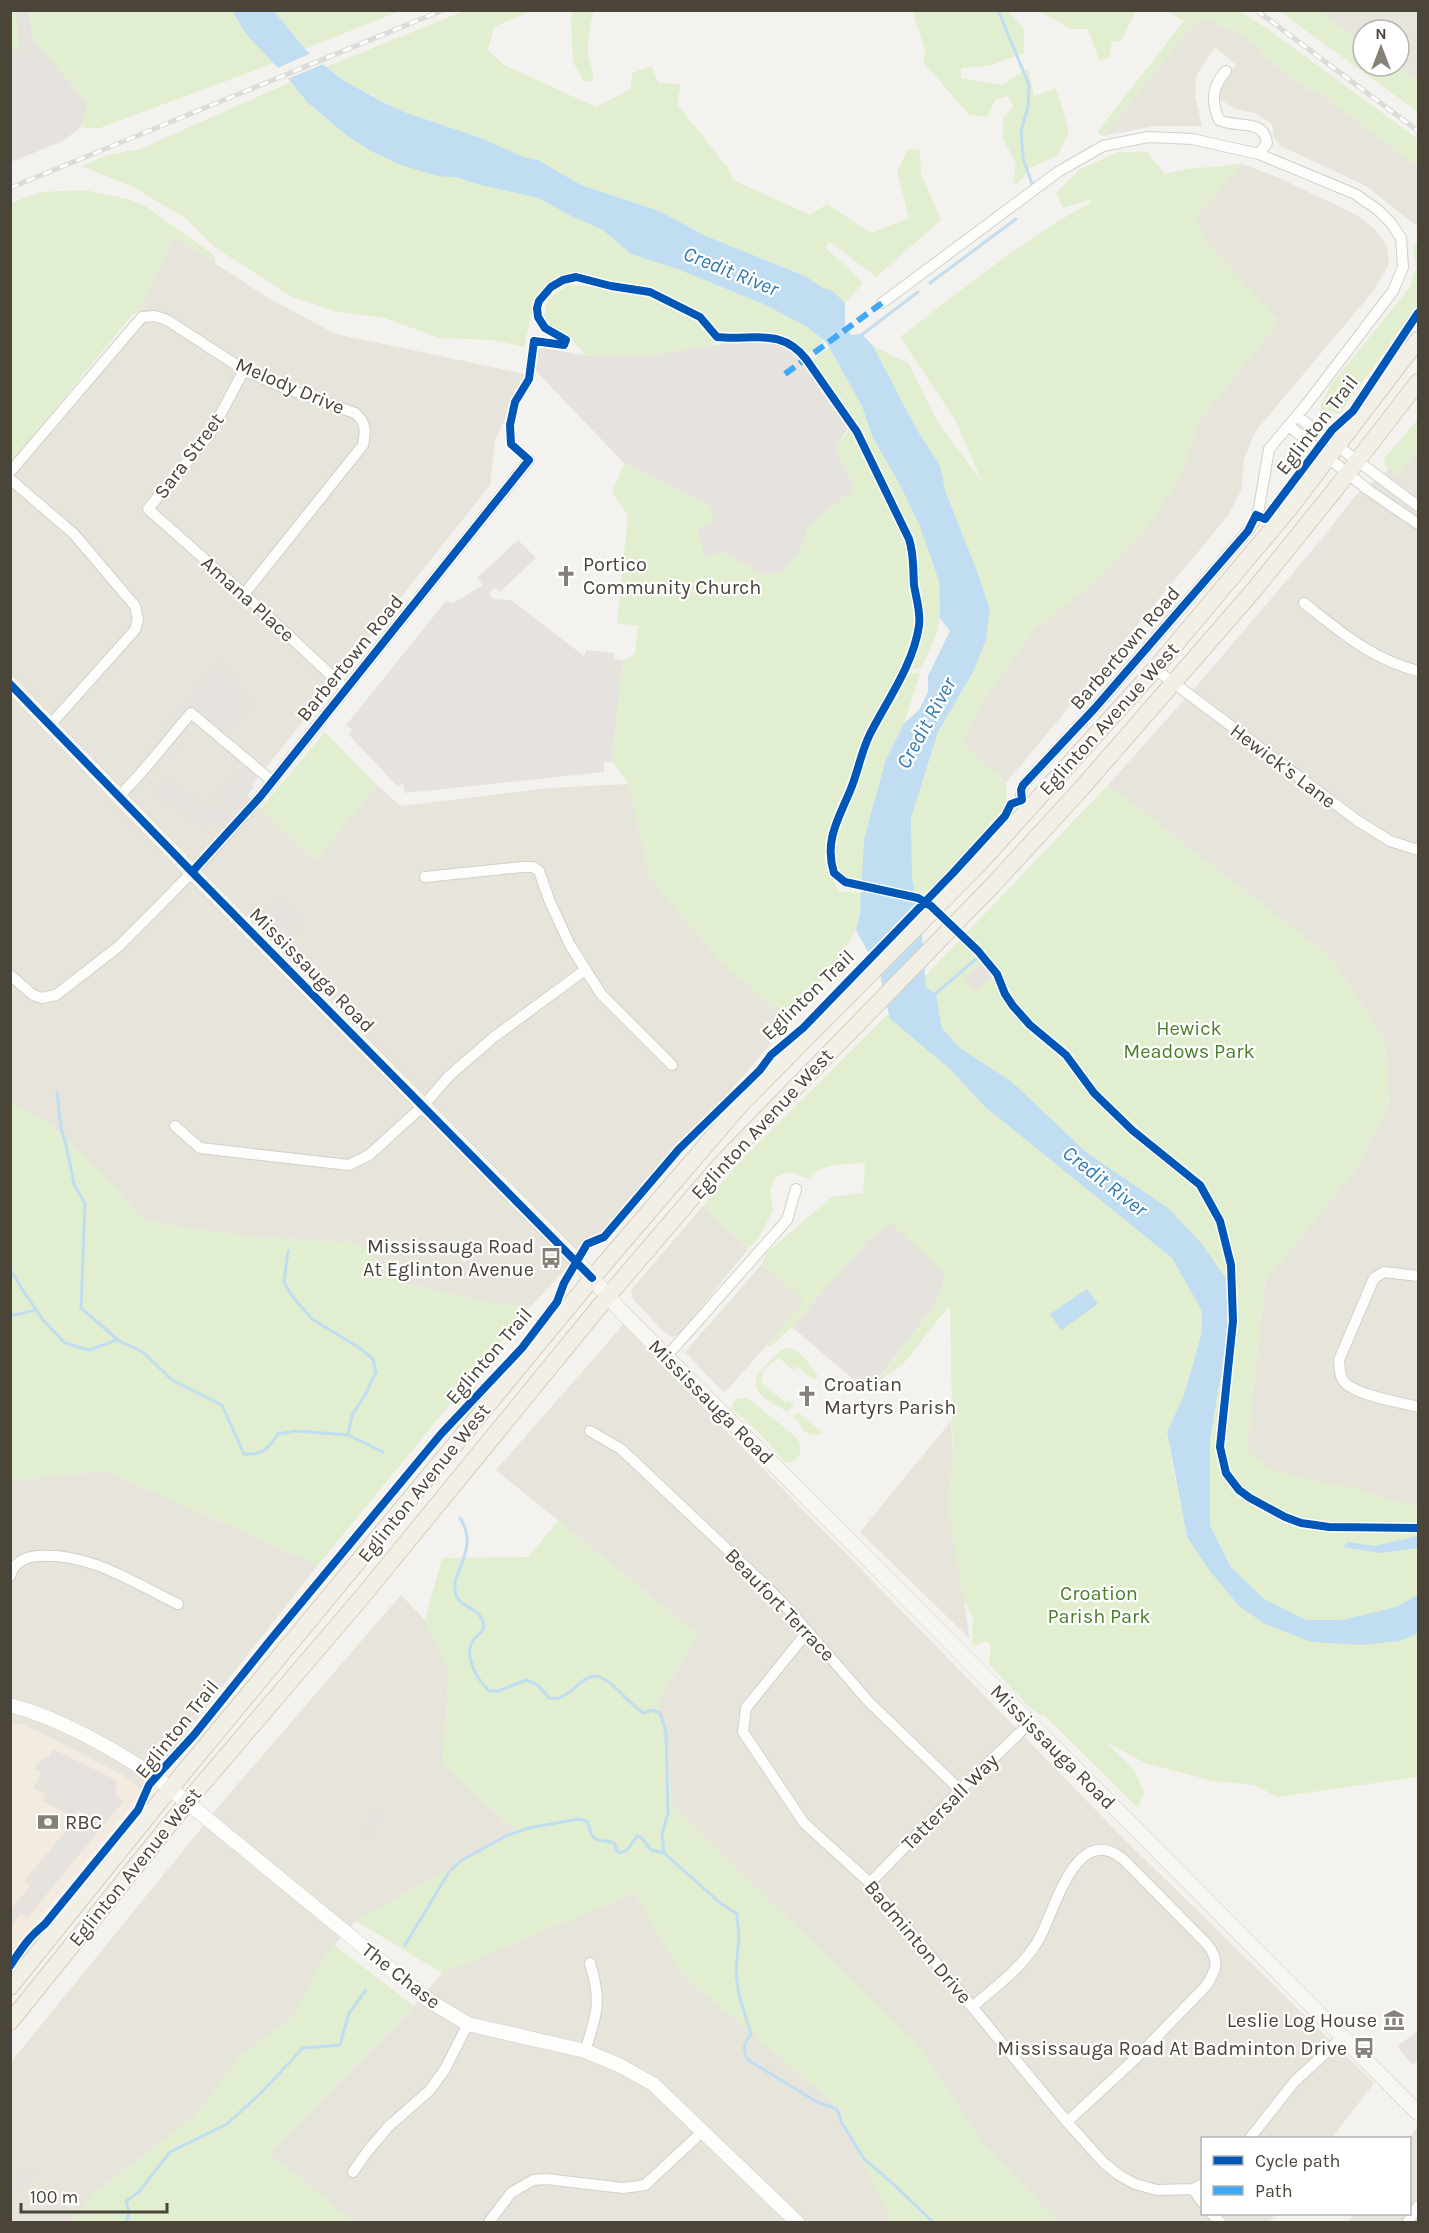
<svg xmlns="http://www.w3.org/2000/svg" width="1429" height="2233" viewBox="0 0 1429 2233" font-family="Karla,sans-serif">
<rect width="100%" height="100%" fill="#f4f2ee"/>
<!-- residential -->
<path fill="#e7e4dc" d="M1317,11H1418V81L1396,66H1399V30H1363V43Z
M1195,21H1213L1227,30L1232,27L1260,48L1263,56L1311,92H1320L1418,167V227L1366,186L1281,146L1274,138L1272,124L1255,113L1235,109L1219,99V82L1236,65L1215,47L1196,76L1195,97L1202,126H1154L1103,136Z
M1242,164L1279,178L1355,214L1375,229L1387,246L1389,264L1374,290L1255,432L1244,459L1241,491L1227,517L1006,783L962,744L978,708L1032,632L1131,533L1183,469L1198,422L1279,321L1189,224Z
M173,236L270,299L336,334L525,374L495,441L490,485L245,794L315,860L377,785L401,806L548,788L629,784L650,878L723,964L790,1021L691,1137L530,1307L490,1303L403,1283L357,1243L250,1237L144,1221L110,1182L51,1125L11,1102V474L132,327Z
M1418,449V1509L1244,1477L1265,1281L1355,1170L1390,1101L1384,1039L1330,957L1108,785L1199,683L1321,540L1354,497L1389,469L1398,476Z
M703,1206L748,1249L679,1335L671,1337L663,1331L633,1299L631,1290Z
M762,1264L805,1301L729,1388L723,1392L685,1352Z
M623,1325L1124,1839L1374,2083L1332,2138H1202V2214H1276L1269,2222H1058L983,2144L919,2046L673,1807L658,1701L698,1635L496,1470Z
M951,1421L953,1460L948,1503L970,1639L860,1532Z
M107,1471L318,1565L147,1783L140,1795L137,1786L124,1776L47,1736L23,1725L11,1723V1482L43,1477Z
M401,1595L425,1620L449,1670L443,1764L516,1832L356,1921L326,1955L293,2017L241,2055L195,2116L93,2194L70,2222H11V2062L230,1793Z
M634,1893L682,1974L834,2103L893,2222H353L269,2153L407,2014L442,1973Z
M1418,2126V2222H1348L1354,2214H1410L1409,2138Z"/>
<!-- commercial -->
<path fill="#f3ebdf" d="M11,1723L23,1725L47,1736L124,1776L137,1786L140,1795L11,1953Z"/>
<!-- industrial -->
<path fill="#e6e2de" d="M11,11H29L33,39L88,104L81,127L63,141L11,162Z
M766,337L800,357L848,429L835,449L854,485L851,492L809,525L800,552L786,569L764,575L722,552L705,558L697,528L711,507L624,463L534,369L539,347L587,356L651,355Z"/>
<!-- green -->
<path fill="#e1eecf" d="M11,10L16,11L19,51L11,48Z
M29,11H232L246,34L274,63L97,129L81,127L88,104L33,39Z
M274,11H400L305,49Z
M464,11H531L494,27L488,50L504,65L596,107L631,89L632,73L652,66L658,83L681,84L677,104L728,168L733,180L810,215L827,204L871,233L909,218L897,172L908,149L920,150L921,174L941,220L876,277L830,242L825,247L863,283L845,303L833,291L823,288L805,276L706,236L659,211L581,185L538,160L523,157L481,138L404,112L343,80L326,67Z
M573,11H594C590,21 586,47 589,58C591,66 593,73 594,81L584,82L573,62L571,17Z
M912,11H1008L1024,29V53L988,66L961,68V78L1002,85L1028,68L1034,96L1056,88L1069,131L1058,155L1030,168L1018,184L1013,183L1016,163L1003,139V118L1013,107L1008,96L996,99L987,117L969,115L924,63L925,50Z
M1039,11L1136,10V11L1121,41L1112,42L1109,58L1099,60L1088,29H1071Z
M1168,11H1239L1265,27L1418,139V167L1320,92H1311L1263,56L1260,48L1232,27L1228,30L1213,21L1194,22L1103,136L1097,132L1184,21Z
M1279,11H1317L1363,43V66H1396L1418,81V112Z
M291,82L307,102L346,135L438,176L459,178L480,185L539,198L569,215L603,230L631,254L677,269L761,303L806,326L824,340L807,354L780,337L767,334L726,336L718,334L703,315L642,286L613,284L578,274L552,280L535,298L524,347L493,340L440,338L384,318L338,312L292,297L213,246L185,218L135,188L82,166L107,155L140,149Z
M1118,152H1147L1165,174L1187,169L1242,164L1196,217L1204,240L1279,321L1198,422L1183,469L1169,495L1147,527L1098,579L1032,632L978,708L962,744L1006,783L1007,810L1000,819L918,905L912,878L911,818L938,732L973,672L986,640L989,610L977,571L945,490L940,465L917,430L873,346L908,363L939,424L982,482L956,421L900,337C961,291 1024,238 1092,202L1088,200L1063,208L1056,193L1079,170Z
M85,190L128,199L145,206L214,255L216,264L173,236L139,311L132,315L11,463V203L40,192Z
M1418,242V306L1339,414L1319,409L1330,386L1410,287L1416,268L1413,248Z
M569,285L597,287L641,294L703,323L715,345L652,355L587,356L568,337L551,328L544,318L547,300Z
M829,348L862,406L872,436L900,485L919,524L939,581L940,618L937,632L925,661L919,669H911L923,621L916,564L911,538H909L915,625L905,663L863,739L854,772L828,836L824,858L838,891L862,893L856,930L843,952L790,1021L723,964L650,878L629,784L612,762L623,660L635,654L638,626L617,623L628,515L612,493L624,463L711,507L714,523L697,528L705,558L722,552L764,575L786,569L800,552L809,525L851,492L854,485L835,449C840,442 849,433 850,425C851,414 822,379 815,368L813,361L818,355Z
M1418,419V449L1398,476L1386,467L1383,460Z
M909,673L920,674L904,723L886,759L864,839L862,883L840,877L833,861L835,838L859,780L868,745L887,705L902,680Z
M325,732L377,785L315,860L260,809Z
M1108,785L1330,957L1384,1039L1390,1101L1355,1170L1265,1281L1247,1450L1272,1469L1300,1478L1357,1488L1389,1500L1418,1506V1777L1277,1797L1255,1785L1213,1781L1145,1763L1106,1742L1135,1771L1144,1793L1138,1808L1043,1714L1040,1715L1028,1706L989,1664L991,1645L985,1641L974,1646L972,1642L973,1616L963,1599L948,1503L953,1460L950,1305L903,1364L876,1383L931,1310L868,1240L792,1327L770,1347L766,1346L804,1301L762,1264L767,1252L832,1197L863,1193L865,1163C848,1164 821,1163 809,1178C803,1178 801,1175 795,1173C788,1171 781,1175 775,1177L770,1192L773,1210L759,1238L748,1249L703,1206L739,1162L889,1013L890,1019L950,1069L984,1106L1172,1258L1202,1311V1332L1184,1395L1167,1432L1173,1469L1187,1537L1209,1570L1239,1606L1281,1609L1264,1599L1231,1567L1210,1525V1439L1229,1327L1112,1171L1086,1153L1011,1081L961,1049L942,1028L938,1006L926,987L924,977Z
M11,1102L51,1125L110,1182L144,1221L250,1237L357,1243L403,1283L490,1303L530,1307L318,1565L107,1471L43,1477L11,1482Z
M786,1348C804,1349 807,1365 818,1375L814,1380L797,1366L793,1370L779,1358L762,1371L764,1374L761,1377L763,1379L761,1382L786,1403L789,1400L794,1405L787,1412C769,1400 742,1392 764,1367C771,1360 776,1352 786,1348Z
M739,1398H748L798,1439C803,1451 800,1462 785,1463C769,1442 752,1424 731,1409L733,1402Z
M798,1412L823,1433C817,1437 811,1434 804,1432L798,1421L793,1418Z
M558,1521L698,1635L658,1701L673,1807L919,2046L983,2144L1058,2222H893L834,2103L682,1974L634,1893L442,1973L356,1921L516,1832L443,1764L449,1670L425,1620L442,1558L528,1557Z
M334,1945L414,2006L269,2153L353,2222H70L93,2194L195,2116L241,2055L293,2017L326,1955Z"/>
<!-- parking -->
<path fill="#e6e3df" d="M11,48L45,60L78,97L55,112L11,133Z
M518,540L536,558L500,592L495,588L491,590L490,594L493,599L511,600L584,656L586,650L614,653V659L623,660L612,762H604V772L405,793L403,782L398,787L349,735L352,730L346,725L446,601L453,603L483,585L477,578Z
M220,661L236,681L235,683L242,688H246L248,698L253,703L226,735L263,767L249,782L254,787L220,829L209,822L203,828L155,793L160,785L170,781L203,806L214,807L216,804L212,799L242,765L246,768L248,767L240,761L236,764L223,753L226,749L191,722L175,740L181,746L165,762L154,751L171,730L165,725Z
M275,901L281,905L285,901L301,917L297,925L302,931L294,938L288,932L286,927L283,928L274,921L273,913L267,910Z
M984,962L995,976L975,991L964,978Z
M891,1223L945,1274L939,1295L931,1310L868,1392L792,1327L868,1240Z
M53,1749L118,1781L115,1793L123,1802L28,1917L21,1913L11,1926V1909L30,1886L24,1881L75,1820L81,1824L83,1821V1814L78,1810L74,1817L42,1801L45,1794L33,1788L41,1772L34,1769L38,1762L49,1756Z
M378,1810L385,1815L368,1836L361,1830Z
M1418,2031V2060L1412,2065L1397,2046Z
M27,2166L34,2172L11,2200V2185Z"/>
<!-- water -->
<path fill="#c0ddf1" d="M232,11H274L305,49L321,63L343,80L381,101L404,112L481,138L523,157L538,160L581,185L659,211L706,236L805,276L823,288L833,291L845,303V326L851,335L862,334L873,346L917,430L940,465L945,490L977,571L990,610L986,640L973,672L938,732L911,818L912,878L921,921L926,987L936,994L942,1028L961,1049L1011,1081L1087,1153L1168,1208L1202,1244L1226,1279L1229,1327L1210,1439V1525L1231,1567L1264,1599L1306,1620H1343L1396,1607L1418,1595V1633L1400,1641L1361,1645L1312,1642L1265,1624L1239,1606L1209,1570L1187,1537L1167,1432L1184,1395L1202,1332V1311L1172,1258L984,1106L950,1069L890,1019L880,974L856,930L860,911L864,839L886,759L904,723L919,710L928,692V676L950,631L940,618L939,581L919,524L900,485L872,436L862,406L826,342L806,326L761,303L677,269L631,254L603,230L569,215L539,198L480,185L459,178L438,176L401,165L371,151L346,135L307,102L291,82L246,34Z
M1087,1289L1098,1304L1061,1330L1050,1314Z
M1418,1536V1548L1381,1553L1343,1547L1348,1542L1374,1546Z"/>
<!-- pier -->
<path fill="#f4f2ee" d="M314,52L326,63L285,80L275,69Z"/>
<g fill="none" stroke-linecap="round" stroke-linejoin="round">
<!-- stream -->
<path stroke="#c0ddf1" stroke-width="3" d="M998,10L1029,85L1028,107L1021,131L1023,158L1032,184
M930,283L1016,219
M860,336L918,292
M934,995L976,959
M57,1092L61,1128L66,1145L74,1184L85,1204L81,1308L117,1339
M288,1251L284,1282L292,1296L312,1319L358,1347L373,1359L376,1372L365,1395L352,1415L348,1435
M10,1269L22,1289L43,1320L65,1343L89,1350L117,1340L143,1352L172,1380L222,1405L244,1454C264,1455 267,1450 278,1434L297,1431L348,1435L383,1452
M10,1316L36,1310
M460,1518C471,1536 468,1547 461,1566C459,1572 455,1578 455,1584C452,1609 479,1605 483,1622C486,1633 477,1633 473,1641C463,1656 478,1680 489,1691H498L526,1680L538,1685L549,1698C552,1698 556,1699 559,1698C575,1694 585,1668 604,1679C619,1687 628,1704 644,1713L653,1710L660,1713L666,1732L668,1813L662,1835L664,1853L719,1902L737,1914L739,1937L736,1972L739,1995L751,2034C744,2044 742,2049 748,2060L817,2102L837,2109L842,2123L864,2159L891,2182L933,2222
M405,1945L449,1872L462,1860L506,1836L528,1828L579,1819L587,1821C589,1825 590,1832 592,1836C597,1843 609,1839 615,1844L616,1850L620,1853L628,1849L637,1836L641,1837L651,1850L664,1853
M126,2222L129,2213L126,2201L139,2192L170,2152L227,2124L261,2093L303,2048L340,2045L349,2013L366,1990"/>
<defs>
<path id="minor" d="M1226,71C1212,86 1211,101 1219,120C1239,129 1264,118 1267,143L1259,154
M882,303L1058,172L1103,146L1148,137L1192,139L1259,154L1355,194L1378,210L1391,223L1401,238L1403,267L1393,291L1306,405L1269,449L1259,508L1254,522L1248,531L1095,708L1023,785L1021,795L1026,813
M244,370L210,434L148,509L244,594L346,689
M1297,416L1418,506
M1289,426L1367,489L1418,524
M10,472L142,317L155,316L167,320L244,370L282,387L355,413C366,422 366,431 363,445L244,594
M10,479L74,534L135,606L138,619L135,630L50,725
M1304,603C1341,632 1371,659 1418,671
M1155,669L1358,821L1390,841L1418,850
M119,796C145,771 167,741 191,713L272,781
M425,877L523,867H533L539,871L550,902L570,945L601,994L672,1065
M10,975L33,995L42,998L56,995L118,947L157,908L203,861L260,797L529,460
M175,1126L200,1148L349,1165L369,1155L423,1106L449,1076L494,1037L585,970
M1418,1276L1384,1272L1374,1278L1339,1360C1340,1368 1339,1377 1345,1383C1359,1396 1400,1402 1418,1407
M666,1357L787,1220L796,1189
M590,1431L621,1449L764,1584L790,1611L869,1702L960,1790
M10,1576C14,1562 25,1557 38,1556C89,1552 134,1583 178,1604
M808,1631L746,1708L743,1732L804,1823L870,1883L1067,2122L1104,2163L1119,2175L1135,2184L1157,2190L1193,2189L1202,2184
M870,1883L960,1790L1030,1723
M972,2007C989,1992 1010,1977 1024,1960C1030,1953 1036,1945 1040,1937C1055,1910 1076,1821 1123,1859L1207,1944C1220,1961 1217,1969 1206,1986L1137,2057L1067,2122
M585,2051C597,2014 602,2002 590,1963
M1250,2138L1295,2081L1342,2038
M353,2172L367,2152L388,2127L430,2090L445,2069L468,2024
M1193,2189L1202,2202
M1212,2214L1220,2222
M489,2222L511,2193L533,2180L546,2179L623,2188L645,2185L703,2131
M1408,2222L1418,2206"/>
<path id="tertiary" d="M10,1705C62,1719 111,1748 156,1777L431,2002L468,2024L585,2051L619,2065L653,2084L797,2222"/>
<path id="secondary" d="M10,684L192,872L578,1262L620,1310L1418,2113"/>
<path id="primary" d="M10,1987L160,1801L605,1263L742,1103L978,865L1155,669L1289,509L1418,340
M10,2022L198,1789L362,1597L608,1296L720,1165L992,886L1081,789L1254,590L1334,491L1418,382"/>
</defs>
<!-- minor casing -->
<use href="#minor" stroke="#d2d0cb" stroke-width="12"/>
<!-- tertiary casing -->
<use href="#tertiary" stroke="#d2d0cb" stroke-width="15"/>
<!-- secondary casing -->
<use href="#secondary" stroke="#d3cfc5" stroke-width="16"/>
<!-- primary casing -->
<use href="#primary" stroke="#d6cebb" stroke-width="18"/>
<!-- minor -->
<use href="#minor" stroke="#fdfdfc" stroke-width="10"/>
<!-- tertiary -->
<use href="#tertiary" stroke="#fdfdfc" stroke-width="14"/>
<!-- secondary -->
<use href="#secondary" stroke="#f7f6f1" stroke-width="15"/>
<!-- primary -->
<use href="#primary" stroke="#f2efe6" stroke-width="16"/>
<defs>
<path id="rail" d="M1256,10L1418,131
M10,188L443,10"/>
</defs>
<!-- rail casing -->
<use href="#rail" stroke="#dbdbda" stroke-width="5"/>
<!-- rail -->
<use href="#rail" stroke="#fff" stroke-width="3" stroke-dasharray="9" stroke-linecap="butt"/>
<!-- quiet -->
<path stroke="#3fa9f5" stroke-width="6" stroke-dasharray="12 6" stroke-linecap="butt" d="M785,374L882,303"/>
<defs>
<path id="cycleway" d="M10,684L192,872L592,1278
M192,872L260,797L529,460L511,444L510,425L515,402L529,379L534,341L564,345L566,340L545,328L538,317L537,308L539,301L551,287L563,280L576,277L611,286L650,292L700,317L717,337C752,341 781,327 806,359L857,432L909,539C914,554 913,569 914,585C916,598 921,612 919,626C913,665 888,699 870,734C861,752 858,772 850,791C838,820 824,841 834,873L845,882L918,898L931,906L978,951L997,974L1005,994L1013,1006L1030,1025L1066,1055L1094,1093L1132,1130L1200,1185L1220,1221L1231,1265L1233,1321L1220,1447L1226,1473L1239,1490L1250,1498L1285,1517L1301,1523L1329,1527L1418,1528
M10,1966C23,1947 26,1940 45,1924L138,1810L149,1785L162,1770L194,1735L272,1638L441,1434L522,1348L557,1302L564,1283L587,1244L604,1237L679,1149L760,1070L771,1055L803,1028L953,873L1005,816L1011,804L1022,800L1021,790L1023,785L1095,708L1248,531L1256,515L1265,519L1332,430L1353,411L1418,313"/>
</defs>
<!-- cycleway casing -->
<use href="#cycleway" stroke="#fff" stroke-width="11"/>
<!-- cycleway -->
<use href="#cycleway" stroke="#0057b8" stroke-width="8"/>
</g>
<!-- icons -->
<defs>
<symbol id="church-bare" viewBox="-9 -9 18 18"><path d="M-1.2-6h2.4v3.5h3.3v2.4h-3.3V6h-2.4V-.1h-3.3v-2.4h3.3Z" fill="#868178" stroke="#fff" stroke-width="2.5" paint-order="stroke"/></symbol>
<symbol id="bus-bare" viewBox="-9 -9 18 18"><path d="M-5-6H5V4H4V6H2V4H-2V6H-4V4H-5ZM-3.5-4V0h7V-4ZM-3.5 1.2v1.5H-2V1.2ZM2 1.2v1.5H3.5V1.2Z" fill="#868178" stroke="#fff" stroke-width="2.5" paint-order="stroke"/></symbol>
<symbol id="bank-bare" viewBox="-9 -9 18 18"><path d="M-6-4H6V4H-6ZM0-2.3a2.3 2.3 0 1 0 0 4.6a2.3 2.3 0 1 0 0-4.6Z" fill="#868178" stroke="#fff" stroke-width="2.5" paint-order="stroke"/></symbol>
<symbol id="museum-bare" viewBox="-9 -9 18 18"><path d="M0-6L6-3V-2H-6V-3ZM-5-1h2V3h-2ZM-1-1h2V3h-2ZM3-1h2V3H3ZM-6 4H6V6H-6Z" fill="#868178" stroke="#fff" stroke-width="2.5" paint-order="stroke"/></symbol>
</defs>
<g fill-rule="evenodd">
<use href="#church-bare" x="551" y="561" width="30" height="30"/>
<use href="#bus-bare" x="536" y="1243" width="30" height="30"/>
<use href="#church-bare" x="792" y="1381" width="30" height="30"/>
<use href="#bank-bare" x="33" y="1807" width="30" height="30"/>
<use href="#museum-bare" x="1379" y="2005" width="30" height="30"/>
<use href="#bus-bare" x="1349" y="2033" width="30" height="30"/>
</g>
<g text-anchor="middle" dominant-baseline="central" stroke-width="4.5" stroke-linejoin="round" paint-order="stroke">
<!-- street labels -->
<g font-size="20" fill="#4b4439" stroke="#fff">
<text transform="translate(290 386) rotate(23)">Melody Drive</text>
<text transform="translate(1317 425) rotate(-52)">Eglinton Trail</text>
<text transform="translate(189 456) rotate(-53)">Sara Street</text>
<text transform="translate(248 599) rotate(42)">Amana Place</text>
<text transform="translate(1125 648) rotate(-49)">Barbertown Road</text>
<text transform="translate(350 658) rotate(-51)">Barbertown Road</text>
<text transform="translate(1109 719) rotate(-48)">Eglinton Avenue West</text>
<text transform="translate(1283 766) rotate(37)">Hewick's Lane</text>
<text transform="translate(312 970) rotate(45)">Mississauga Road</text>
<text transform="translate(808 995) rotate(-44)">Eglinton Trail</text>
<text transform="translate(762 1124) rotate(-47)">Eglinton Avenue West</text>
<text transform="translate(489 1356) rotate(-49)">Eglinton Trail</text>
<text transform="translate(711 1402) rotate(45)">Mississauga Road</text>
<text transform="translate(424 1483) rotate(-51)">Eglinton Avenue West</text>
<text transform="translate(780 1605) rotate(46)">Beaufort Terrace</text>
<text transform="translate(177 1729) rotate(-51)">Eglinton Trail</text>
<text transform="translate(1053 1747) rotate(45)">Mississauga Road</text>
<text transform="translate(950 1802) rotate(-45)">Tattersall Way</text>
<text transform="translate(135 1867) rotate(-51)">Eglinton Avenue West</text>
<text transform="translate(918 1942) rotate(50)">Badminton Drive</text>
<text transform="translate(401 1976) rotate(38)">The Chase</text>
</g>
<!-- poi labels -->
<g font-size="20" fill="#4b4439" stroke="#fff" text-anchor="start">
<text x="583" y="564">Portico<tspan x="583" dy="23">Community Church</tspan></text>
<text x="534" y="1246" text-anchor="end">Mississauga Road<tspan x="534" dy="23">At Eglinton Avenue</tspan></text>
<text x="824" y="1384">Croatian<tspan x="824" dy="23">Martyrs Parish</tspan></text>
<text x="65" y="1822">RBC</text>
<text x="1377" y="2020" text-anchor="end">Leslie Log House</text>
<text x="1347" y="2048" text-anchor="end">Mississauga Road At Badminton Drive</text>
</g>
<!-- park labels -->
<g font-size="20" fill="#4a7f2a" stroke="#fff">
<text x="1189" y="1028">Hewick<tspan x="1189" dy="23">Meadows Park</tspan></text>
<text x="1099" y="1593">Croation<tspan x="1099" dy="23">Parish Park</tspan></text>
</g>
<!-- water labels -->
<g font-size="21" font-style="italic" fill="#2e7ab2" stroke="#fff">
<text transform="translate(731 271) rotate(22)">Credit River</text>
<text transform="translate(926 723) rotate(-61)">Credit River</text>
<text transform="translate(1105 1181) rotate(38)">Credit River</text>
</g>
</g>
<!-- border -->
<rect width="1429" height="2233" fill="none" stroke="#4b4439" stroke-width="24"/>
<!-- legend -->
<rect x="1201" y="2137" width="210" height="78" fill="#ffffff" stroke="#b7b4b0" stroke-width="1.5"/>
<rect x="1213" y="2156" width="30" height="9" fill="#0057b8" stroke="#b7b4b0" stroke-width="1.5"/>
<text x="1255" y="2167" font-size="18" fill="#4b4439">Cycle path</text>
<rect x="1213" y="2186" width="30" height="9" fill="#3fa9f5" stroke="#b7b4b0" stroke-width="1.5"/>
<text x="1255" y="2197" font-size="18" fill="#4b4439">Path</text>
<!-- north arrow -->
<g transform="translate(1381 48)"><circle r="28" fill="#ffffff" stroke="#b7b4b0" stroke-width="1.5"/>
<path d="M0-4.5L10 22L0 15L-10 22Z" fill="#868178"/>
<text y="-9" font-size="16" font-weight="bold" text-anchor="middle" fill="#4b4439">N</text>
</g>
<!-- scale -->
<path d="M21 2203v9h146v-9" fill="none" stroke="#4b4439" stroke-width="3"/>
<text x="30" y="2203" font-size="18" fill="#4b4439" stroke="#ffffff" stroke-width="4.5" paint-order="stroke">100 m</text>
</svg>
